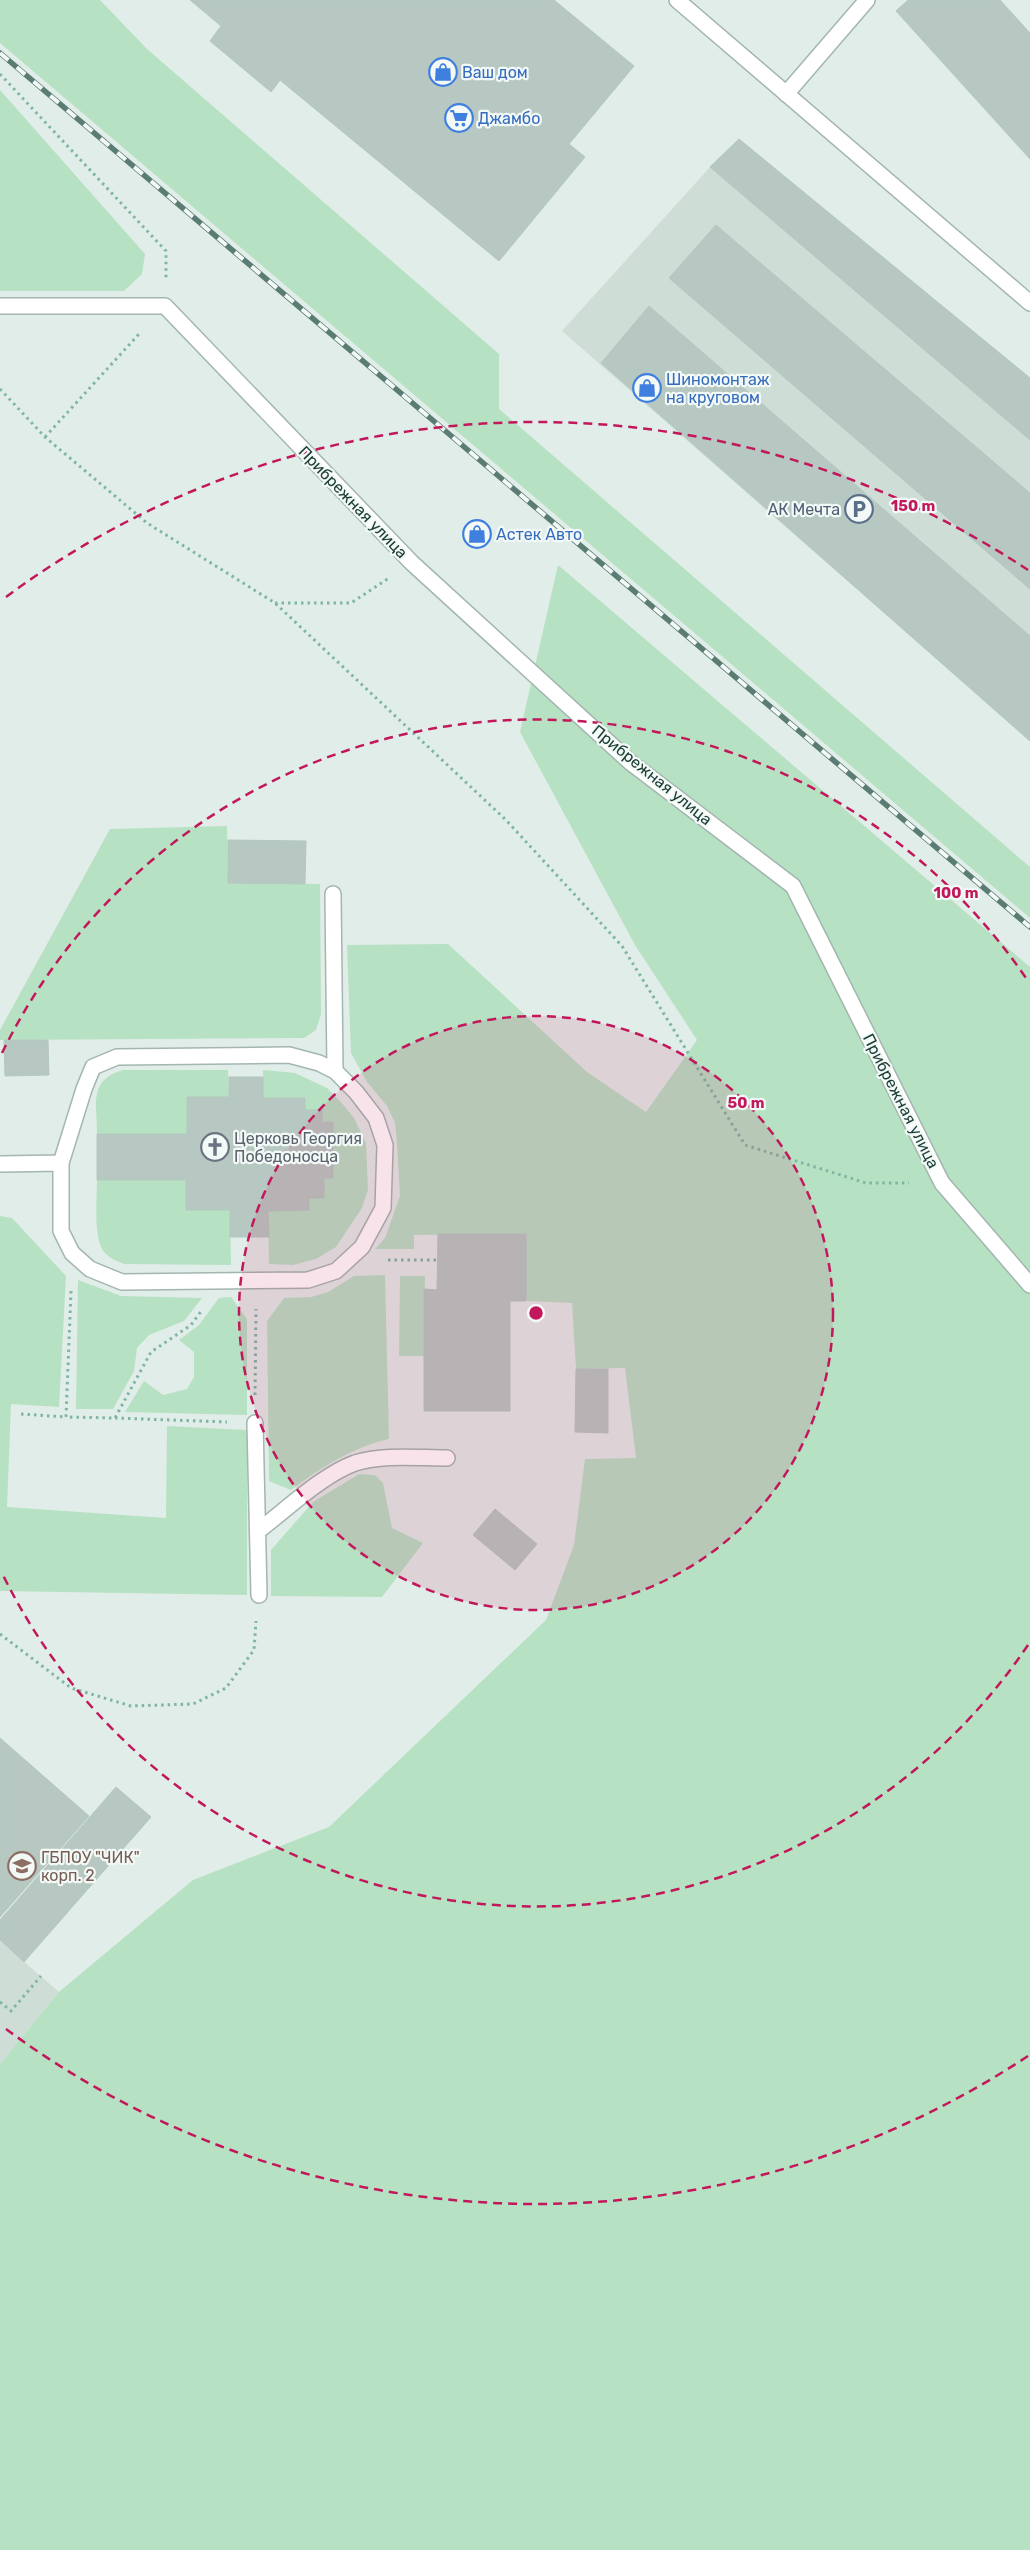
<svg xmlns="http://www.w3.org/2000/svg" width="1030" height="2550" viewBox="0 0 1030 2550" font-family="Rubik,sans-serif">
<rect width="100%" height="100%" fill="#e1ede8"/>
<!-- built -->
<path fill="#cfddd7" d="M739,139L1030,378V741L562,331L710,167Z
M0,1941L59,1992L0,2064Z"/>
<!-- green -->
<path fill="#b7e1c3" d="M0,0H100L147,49L499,354V409L1030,867V918L0,43Z
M0,90L145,254L142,274L124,291H0Z
M558,565L1030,967V2550H0V2064L59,1992L193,1880L329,1827L546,1620L574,1545L585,1459L636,1458L625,1368L576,1369L572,1303L526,1301V1234L414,1235V1249H375L385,1238L400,1196L397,1143L395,1123L387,1106L367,1082L351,1053L347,945L448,944L587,1072L646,1112L697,1040L635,945L520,732Z
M227,826L228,883L320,884L321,1014L316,1030L304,1038L0,1040V1030L110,829Z
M123,1070H228L229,1097H187V1134H97C97,1104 88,1080 123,1070Z
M263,1070L295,1073L327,1088L341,1102L354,1118L366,1143L368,1190L362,1208L336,1247L316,1259L293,1265L269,1264L268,1211L309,1210V1198H323L324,1178H333V1122H322V1110H305V1098H263Z
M97,1180H186V1210H230L231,1265L124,1264C117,1261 109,1258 104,1252C93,1238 97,1198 97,1180Z
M0,1216L12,1218L66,1276L59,1407L11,1404L7,1507L166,1518L167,1426L247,1430V1595L0,1591Z
M385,1275L389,1439C351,1448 322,1467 291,1490L269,1481L267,1321L284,1298L311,1297L328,1292L354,1276Z
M400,1276H425L424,1356H399Z
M78,1280L121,1296L202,1298L184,1321L149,1335L137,1348L134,1371L113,1409H76Z
M231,1297L247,1319V1415L125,1412L144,1381L163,1395L187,1389L194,1377V1352L179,1340L199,1325L219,1298Z
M359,1474L375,1475L383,1483L392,1528L423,1543L382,1597L271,1596V1550L313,1502Z"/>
<!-- building -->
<path fill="#b6c8c1" stroke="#b3c8bf" d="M190,0H554L634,66L569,144L585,157L499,261L280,80L271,92L210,41L221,26Z
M908,0H1000L1030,33V159L896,11Z
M739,139L1030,378V440L710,167Z
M716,225L1030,493V589L669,278Z
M649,306L1030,636V741L601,363Z
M228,840L306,841L305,884L228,883Z
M4,1040H48L49,1075L5,1076Z
M229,1077H263V1098H305V1110H322V1122H333V1178H324V1198H309V1210L268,1211L269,1237H230V1210H186V1180H97V1134H187V1097H229Z
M438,1234H526V1301H510V1411H424V1289L437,1290Z
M576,1369H608V1433L575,1432Z
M495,1509L537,1544L515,1570L473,1535Z
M0,1738L89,1816L0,1917Z
M116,1787L151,1817L24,1962L0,1940V1920Z"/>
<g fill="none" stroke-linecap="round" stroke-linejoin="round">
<defs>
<path id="service" d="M786,94L867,0
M333,894L335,1071
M289,1055L319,1063L335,1071L356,1092L376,1118L385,1145L383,1208L362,1247L336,1271L308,1280L122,1282L90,1269L72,1253L61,1231V1163L84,1089L93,1067L117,1057Z
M0,1164L61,1163
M255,1423L259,1595
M258,1531C286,1510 322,1475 355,1463C383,1454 418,1458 447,1458"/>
<path id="minor" d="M677,0L1030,303
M0,306H165L412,563L630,762L793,886L942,1183L1030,1285"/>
</defs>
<!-- service casing -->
<use href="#service" stroke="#a3b6af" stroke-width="18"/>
<!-- minor casing -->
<use href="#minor" stroke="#a3b6af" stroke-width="18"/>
<!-- path -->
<path stroke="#7eb5a3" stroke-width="3" stroke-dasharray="2.5 4" stroke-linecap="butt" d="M0,74L166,251V278
M0,389L45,437L147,523L275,603L506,820L622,946L745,1145L866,1183H909
M45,437L139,334
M275,603H351L389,578
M388,1260H437
M71,1291L66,1417L115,1418L151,1352L191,1325L202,1310
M255,1395L256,1309
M21,1414L66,1417
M115,1418L227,1422
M0,1634L71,1688L131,1706L193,1704L226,1688L254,1650L256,1621
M0,2002L11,2011L41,1976"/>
<!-- service -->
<use href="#service" stroke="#fff" stroke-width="15"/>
<!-- minor -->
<use href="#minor" stroke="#fff" stroke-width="15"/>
<defs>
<path id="rail" d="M0,53L1030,927"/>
</defs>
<!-- rail casing -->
<use href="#rail" stroke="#5a7c73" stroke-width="5.5"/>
<!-- rail -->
<use href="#rail" stroke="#f2f9f6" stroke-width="4" stroke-dasharray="11" stroke-linecap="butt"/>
</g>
<!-- distance rings -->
<circle cx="536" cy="1313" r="297" fill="#c2185b" fill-opacity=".12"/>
<g fill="none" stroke="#c2185b" stroke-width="2.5" stroke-dasharray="9 6">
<circle cx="536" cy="1313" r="297"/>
<path d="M1028 1645A594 594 0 0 1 2 1573M2 1053A594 594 0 0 1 1028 981"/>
<path d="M1028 2056A891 891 0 0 1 6 2029M6 597A891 891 0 0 1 1028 570"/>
</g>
<!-- icons -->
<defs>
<symbol id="shop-ring" viewBox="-11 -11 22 22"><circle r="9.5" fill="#f2f9f6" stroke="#3f7fe0" stroke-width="1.5"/><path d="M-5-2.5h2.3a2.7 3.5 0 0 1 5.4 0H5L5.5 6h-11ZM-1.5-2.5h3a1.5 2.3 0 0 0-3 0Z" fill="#3f7fe0"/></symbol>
<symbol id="supermarket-ring" viewBox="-11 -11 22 22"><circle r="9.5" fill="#f2f9f6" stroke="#3f7fe0" stroke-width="1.5"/><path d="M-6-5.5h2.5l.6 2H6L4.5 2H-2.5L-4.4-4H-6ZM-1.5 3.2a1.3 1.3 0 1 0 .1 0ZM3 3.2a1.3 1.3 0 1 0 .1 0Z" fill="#3f7fe0"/></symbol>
<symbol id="parking-ring" viewBox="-11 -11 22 22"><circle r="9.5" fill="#f2f9f6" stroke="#5c6f8a" stroke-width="1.5"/><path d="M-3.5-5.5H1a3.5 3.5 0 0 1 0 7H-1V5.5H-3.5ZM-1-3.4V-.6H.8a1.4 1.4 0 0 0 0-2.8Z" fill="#5c6f8a"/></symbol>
<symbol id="church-ring" viewBox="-11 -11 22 22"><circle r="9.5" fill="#f2f9f6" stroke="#6b7280" stroke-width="1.5"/><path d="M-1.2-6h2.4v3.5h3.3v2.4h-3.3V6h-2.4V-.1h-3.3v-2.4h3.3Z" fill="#6b7280"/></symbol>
<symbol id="university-ring" viewBox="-11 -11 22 22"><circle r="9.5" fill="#f2f9f6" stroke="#8d6e63" stroke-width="1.5"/><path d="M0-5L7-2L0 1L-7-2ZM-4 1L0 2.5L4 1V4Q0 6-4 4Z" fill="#8d6e63"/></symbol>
</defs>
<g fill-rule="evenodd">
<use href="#shop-ring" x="427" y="56" width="32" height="32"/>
<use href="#supermarket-ring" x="443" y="102" width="32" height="32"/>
<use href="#shop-ring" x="631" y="372" width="32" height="32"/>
<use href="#parking-ring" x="843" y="493" width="32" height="32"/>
<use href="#shop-ring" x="461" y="518" width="32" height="32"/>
<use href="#church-ring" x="199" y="1131" width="32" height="32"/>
<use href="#university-ring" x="6" y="1850" width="32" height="32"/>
</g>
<g text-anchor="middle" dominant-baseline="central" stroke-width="4.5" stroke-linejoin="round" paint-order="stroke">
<!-- shop labels -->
<g font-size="16" fill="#366cbe" stroke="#f2f9f6" text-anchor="start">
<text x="462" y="72">Ваш дом</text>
<text x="478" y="118">Джамбо</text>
<text x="666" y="379">Шиномонтаж<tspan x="666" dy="18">на круговом</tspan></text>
<text x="496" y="534">Астек Авто</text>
</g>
<!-- street labels -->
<g font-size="16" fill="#1f4037" stroke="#f2f9f6">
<text transform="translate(353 502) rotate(46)">Прибрежная улица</text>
<text transform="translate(652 775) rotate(39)">Прибрежная улица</text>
<text transform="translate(901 1101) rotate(63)">Прибрежная улица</text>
</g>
<!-- service labels -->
<g font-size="16" fill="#4e5e75" stroke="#f2f9f6" text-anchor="end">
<text x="840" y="509">АК Мечта</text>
</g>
<!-- worship labels -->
<g font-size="16" fill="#5b616d" stroke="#f2f9f6" text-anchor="start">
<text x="234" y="1138">Церковь Георгия<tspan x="234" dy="18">Победоносца</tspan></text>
</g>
<!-- education labels -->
<g font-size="16" fill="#785e54" stroke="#f2f9f6" text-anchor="start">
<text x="41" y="1857">ГБПОУ "ЧИК"<tspan x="41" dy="18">корп. 2</tspan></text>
</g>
</g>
<circle cx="536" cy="1313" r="8" fill="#c2185b" stroke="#f2f9f6" stroke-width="2.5"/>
<g font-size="15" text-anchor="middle" font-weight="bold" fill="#c2185b" stroke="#f2f9f6" stroke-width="4.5" stroke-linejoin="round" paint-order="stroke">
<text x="913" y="511">150 m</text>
<text x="956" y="898">100 m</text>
<text x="746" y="1108">50 m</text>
</g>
</svg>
